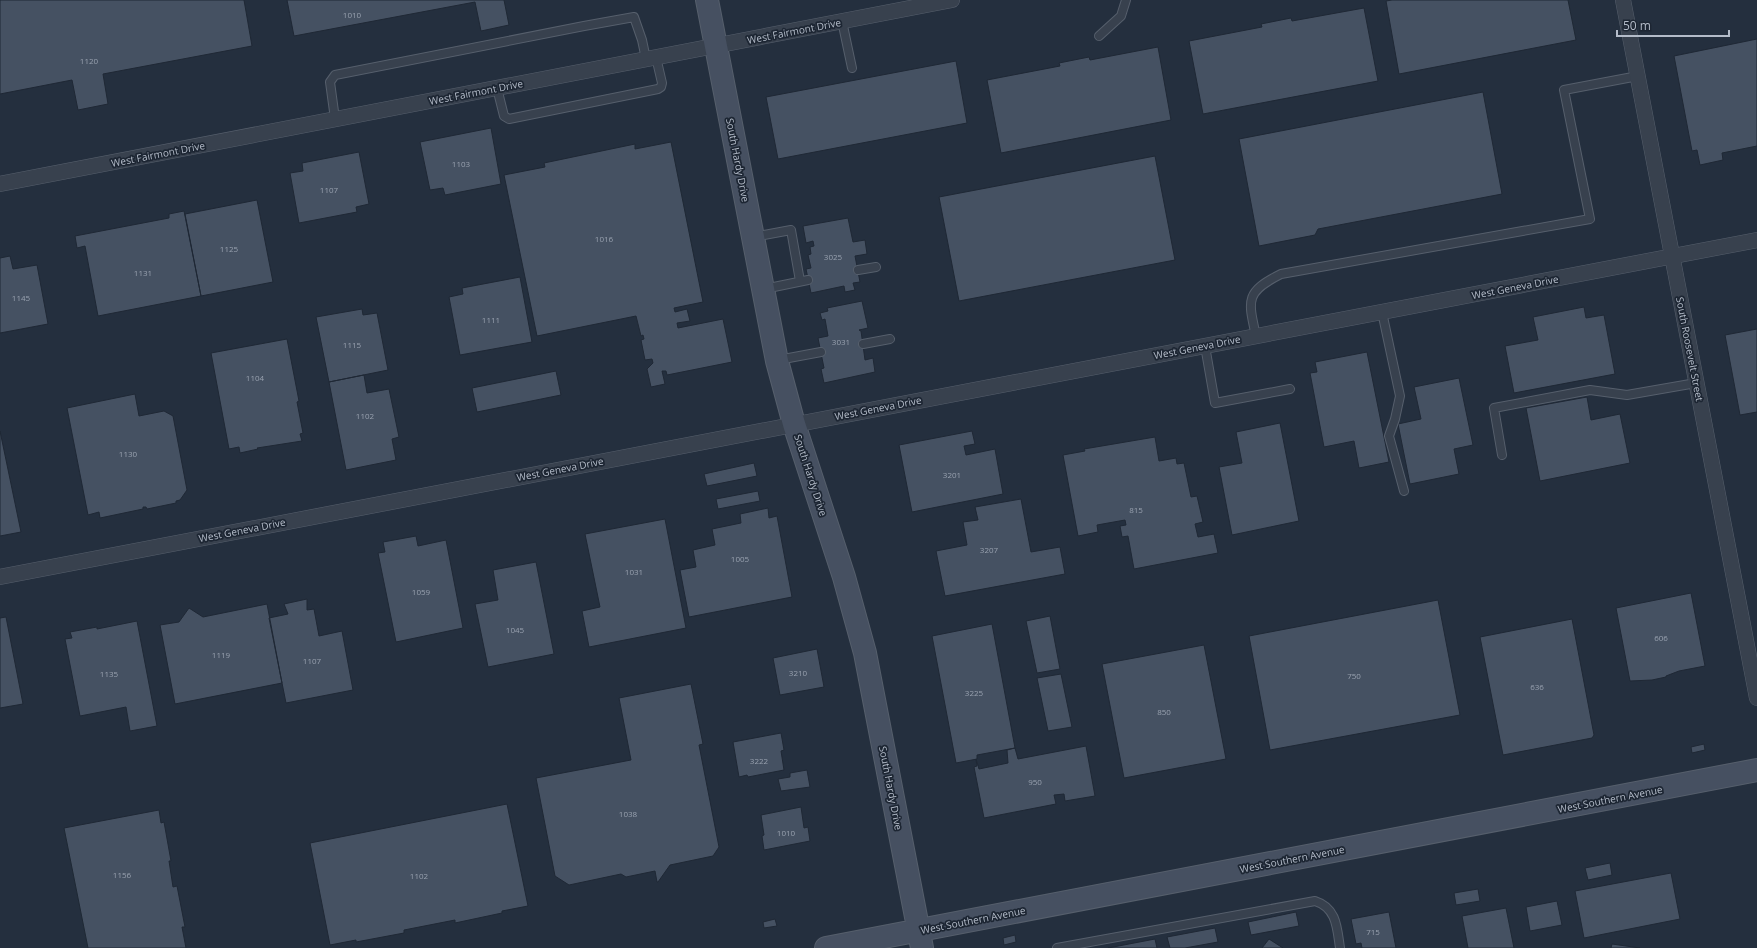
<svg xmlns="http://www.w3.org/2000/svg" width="1757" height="948" viewBox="0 0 1757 948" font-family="'Open Sans',sans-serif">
<rect width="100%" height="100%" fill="#242f3e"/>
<!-- building -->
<path fill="#455162" stroke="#1f2835" d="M0,0H244L252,46L103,74L108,104L78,110L72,80L0,94Z
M287,0H504L509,25L481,31L475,2L294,36Z
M1392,0H1568L1576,40L1399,74L1386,1Z
M1364,8L1378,81L1203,114L1189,41L1262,27L1261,24L1291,18L1292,21Z
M1757,39V146L1722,153L1723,160L1700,165L1697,150L1692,151L1674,56Z
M1158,47L1171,120L1001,153L987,80L1060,66L1059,63L1089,57L1090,60Z
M956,61L967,123L778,159L766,97Z
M1483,92L1502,194L1318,229L1315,235L1259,246L1239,139Z
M491,128L501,184L445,195L443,188L430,190L420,142Z
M671,142L703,302L674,308L675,312L687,309L690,321L677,323L678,328L723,319L732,362L667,375L666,371H662L665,384L651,387L647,369L653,363L652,359L645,360L641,340L644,339L643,335L641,336L636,316L537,336L504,175L545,167L544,163L635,144V149Z
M359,152L369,204L356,207L357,212L299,223L290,173L303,171L302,163Z
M1155,156L1175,260L959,301L939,197Z
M257,200L273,282L201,296L185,214Z
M184,211L201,296L98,316L85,246L77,248L75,236L169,218V214Z
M848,218L853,242L865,240L867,254L855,256L860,282L853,283L855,290L845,292L844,286L811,293L806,269L811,268L808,255L811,254L810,247L814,246L813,241L806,243L803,226Z
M10,256L13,269L37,265L48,324L0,333V258Z
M520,277L532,342L460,355L449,297L463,294L462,288Z
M862,301L868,328L859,330L861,331L865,360L873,358L875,372L824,383L821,369L824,368L818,338L828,336L825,319L822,320L820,313L828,311L827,308Z
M1584,307L1586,318L1604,315L1615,374L1514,393L1505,346L1538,340L1533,317Z
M362,309L363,315L377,313L388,370L329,382L316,317Z
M1757,329V412L1740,415L1725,335Z
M287,339L299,401L297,402L303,433L300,434L302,441L257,448L258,449L240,453L239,447L229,449L211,353Z
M1367,352L1389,462L1359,468L1354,441L1324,447L1310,373L1317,372L1315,362Z
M556,371L561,395L477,412L472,388Z
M364,375L367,393L389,389L399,437L392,439L396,460L346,470L329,382Z
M1459,378L1473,445L1454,449L1459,474L1410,484L1398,424L1421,419L1414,387Z
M135,394L139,416L164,411L173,416L187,490L180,500L176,501V503L147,509L146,507H143V509L100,518L99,512L88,515L67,408Z
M1587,397L1591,420L1620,414L1630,463L1540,481L1526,408Z
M1280,423L1299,521L1232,535L1219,467L1242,463L1236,432Z
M0,431L21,532L0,536Z
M972,431L975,444L964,446L966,455L995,449L1003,494L912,512L899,445Z
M1155,437L1159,461L1176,458L1177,464L1184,463L1191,497L1197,496L1203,522L1195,524L1198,537L1214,534L1218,553L1134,569L1128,536L1122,537L1120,526L1126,525L1125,520L1097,525L1098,532L1078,536L1063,455L1085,451L1084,449Z
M754,463L757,476L707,486L704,474Z
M758,491L760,501L718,509L716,499Z
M1021,499L1031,552L1060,547L1065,574L945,596L936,551L967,545L963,522L978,520L975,507Z
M768,508L769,518L777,516L792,597L689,617L680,570L696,567L693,550L715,545L712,529L741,523L740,514Z
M665,519L686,628L589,647L582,611L600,607L585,534Z
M416,536L418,546L446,540L463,628L396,642L378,553L385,552L383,542Z
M536,562L554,654L488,667L475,604L498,600L493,570Z
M1691,593L1705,666L1679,671L1666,676V677L1652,680L1630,681L1616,608Z
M307,599V610L314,609L319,636L342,631L353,690L286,703L269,618L288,614L284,604Z
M1438,600L1460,715L1270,750L1249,636Z
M267,604L282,683L175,704L160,625L179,622L189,608L203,617Z
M1050,616L1060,669L1037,673L1026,621Z
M6,617L23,704L0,708V618Z
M1572,619L1594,735L1592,738L1503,755L1480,637Z
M137,621L157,726L130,731L126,707L80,716L65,639L72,638L70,632L97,627V629Z
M992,624L1015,748L977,755V759L956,763L932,636Z
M1204,645L1226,759L1124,778L1102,664Z
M817,649L824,687L780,695L773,658Z
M1061,674L1072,727L1048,731L1037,678Z
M691,684L703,744L699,745L719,847L713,856L670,865L658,882H657L655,871L626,877L621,874L569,885L555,876L536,778L631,760L619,698Z
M781,733L784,750L781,751L784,770L748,777L747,775L739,777L733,742Z
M1704,744L1705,750L1692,753L1691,747Z
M1086,746L1095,796L1065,801L1064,794L1054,795L1056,804L984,818L974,767L977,766L976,759L979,769L1008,763L1007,750L1015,748L1018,759Z
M807,770L810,787L781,791L778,779L790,777V773Z
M507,804L528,906L502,911V913L455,923V920L404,930V933L356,942V940L330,945L310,843Z
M801,807L804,828L808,827L810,841L764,850L762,836L764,835L761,815Z
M159,810L161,823L164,822L171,861H169L173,887L177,886L185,927H182L186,948H88L64,828Z
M1610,863L1612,875L1588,880L1585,868Z
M1671,873L1680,919L1584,938L1575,891Z
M1478,889L1480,901L1456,905L1454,893Z
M1557,901L1562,925L1530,931L1526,907Z
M1506,908L1514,948H1468L1462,916Z
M1296,912L1299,926L1251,935L1248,922Z
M1389,912L1396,948H1362L1361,943L1356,944L1351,919Z
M775,919L777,926L764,928L763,922Z
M1215,928L1218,942L1185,948H1170L1167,937Z
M1015,935L1016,942L1004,945L1003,938Z
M1155,939L1157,948H1108Z
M1269,939L1283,948H1262Z
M1612,944L1640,948H1611Z"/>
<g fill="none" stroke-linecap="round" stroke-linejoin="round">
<defs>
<path id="lane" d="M842,21L852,68
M1099,36L1121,16L1126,0
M497,88L504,116L509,119L658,89L661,87L662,83L656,57
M335,119L330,82L335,75L584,26L634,17L642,40L646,59
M753,237L791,230L800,281
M858,270L876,267
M764,289L808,280
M1382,312L1400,396L1395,419L1389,436L1404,491
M1256,336C1248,300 1245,292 1281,274L1590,219L1564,90L1638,76
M863,344L890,339
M1205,346L1215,403L1290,389
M778,360L821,352
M1502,455L1494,408L1590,390L1627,395L1696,383
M1057,948L1315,901C1337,908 1337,928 1340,948"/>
<path id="street" d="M1623,0L1757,698
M0,184L952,0
M0,577L1757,240"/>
<path id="secondary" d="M707,0L777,361L794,424L844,577L865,653L922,948
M826,948L1757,770"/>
</defs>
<!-- lane casing -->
<use href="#lane" stroke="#565f6c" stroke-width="10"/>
<!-- street casing -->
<use href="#street" stroke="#565f6c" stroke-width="16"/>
<!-- secondary casing -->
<use href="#secondary" stroke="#565f6c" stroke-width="24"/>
<!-- lane -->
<use href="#lane" stroke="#38414e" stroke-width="8"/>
<!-- street -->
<use href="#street" stroke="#38414e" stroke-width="15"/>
<!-- secondary -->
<use href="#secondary" stroke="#465061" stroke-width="22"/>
</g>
<g text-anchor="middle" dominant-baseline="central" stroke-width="3.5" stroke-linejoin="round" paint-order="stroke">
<!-- number labels -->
<g font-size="8" fill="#98a1af">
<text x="352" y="14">1010</text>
<text x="89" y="60">1120</text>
<text x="461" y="163">1103</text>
<text x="329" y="189">1107</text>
<text x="604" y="238">1016</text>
<text x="229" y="248">1125</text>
<text x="833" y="256">3025</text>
<text x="143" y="272">1131</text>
<text x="21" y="297">1145</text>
<text x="491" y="319">1111</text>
<text x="841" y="341">3031</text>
<text x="352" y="344">1115</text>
<text x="255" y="377">1104</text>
<text x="365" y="415">1102</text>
<text x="128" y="453">1130</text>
<text x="952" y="474">3201</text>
<text x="1136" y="509">815</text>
<text x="989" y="549">3207</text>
<text x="740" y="558">1005</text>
<text x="634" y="571">1031</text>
<text x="421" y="591">1059</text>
<text x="515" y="629">1045</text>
<text x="1661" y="637">606</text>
<text x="221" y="654">1119</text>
<text x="312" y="660">1107</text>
<text x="798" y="672">3210</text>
<text x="109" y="673">1135</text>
<text x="1354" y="675">750</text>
<text x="1537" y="686">636</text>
<text x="974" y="692">3225</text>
<text x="1164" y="711">850</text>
<text x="759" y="760">3222</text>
<text x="1035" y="781">950</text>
<text x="628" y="813">1038</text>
<text x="786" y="832">1010</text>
<text x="122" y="874">1156</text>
<text x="419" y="875">1102</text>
<text x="1373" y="931">715</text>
</g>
<!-- street labels -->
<g font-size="10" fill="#b4bcc9" stroke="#1d2633">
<text transform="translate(794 31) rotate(-11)">West Fairmont Drive</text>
<text transform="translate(476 92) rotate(-11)">West Fairmont Drive</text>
<text transform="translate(158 154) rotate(-11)">West Fairmont Drive</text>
<text transform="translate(738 160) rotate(79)">South Hardy Drive</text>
<text transform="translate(1515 287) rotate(-11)">West Geneva Drive</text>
<text transform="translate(1197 347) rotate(-11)">West Geneva Drive</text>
<text transform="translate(1690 349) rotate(79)">South Roosevelt Street</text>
<text transform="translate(878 408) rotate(-11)">West Geneva Drive</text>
<text transform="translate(560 469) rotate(-11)">West Geneva Drive</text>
<text transform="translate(811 475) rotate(72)">South Hardy Drive</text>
<text transform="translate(242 530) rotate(-11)">West Geneva Drive</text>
<text transform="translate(891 788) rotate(79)">South Hardy Drive</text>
<text transform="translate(1610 799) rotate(-11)">West Southern Avenue</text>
<text transform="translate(1292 859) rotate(-11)">West Southern Avenue</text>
<text transform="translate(973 920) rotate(-11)">West Southern Avenue</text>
</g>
</g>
<!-- scale -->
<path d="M1617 30v6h112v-6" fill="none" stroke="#b4bcc9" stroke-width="2"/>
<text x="1623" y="30" font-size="12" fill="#b4bcc9" stroke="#1d2633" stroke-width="3" paint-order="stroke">50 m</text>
</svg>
